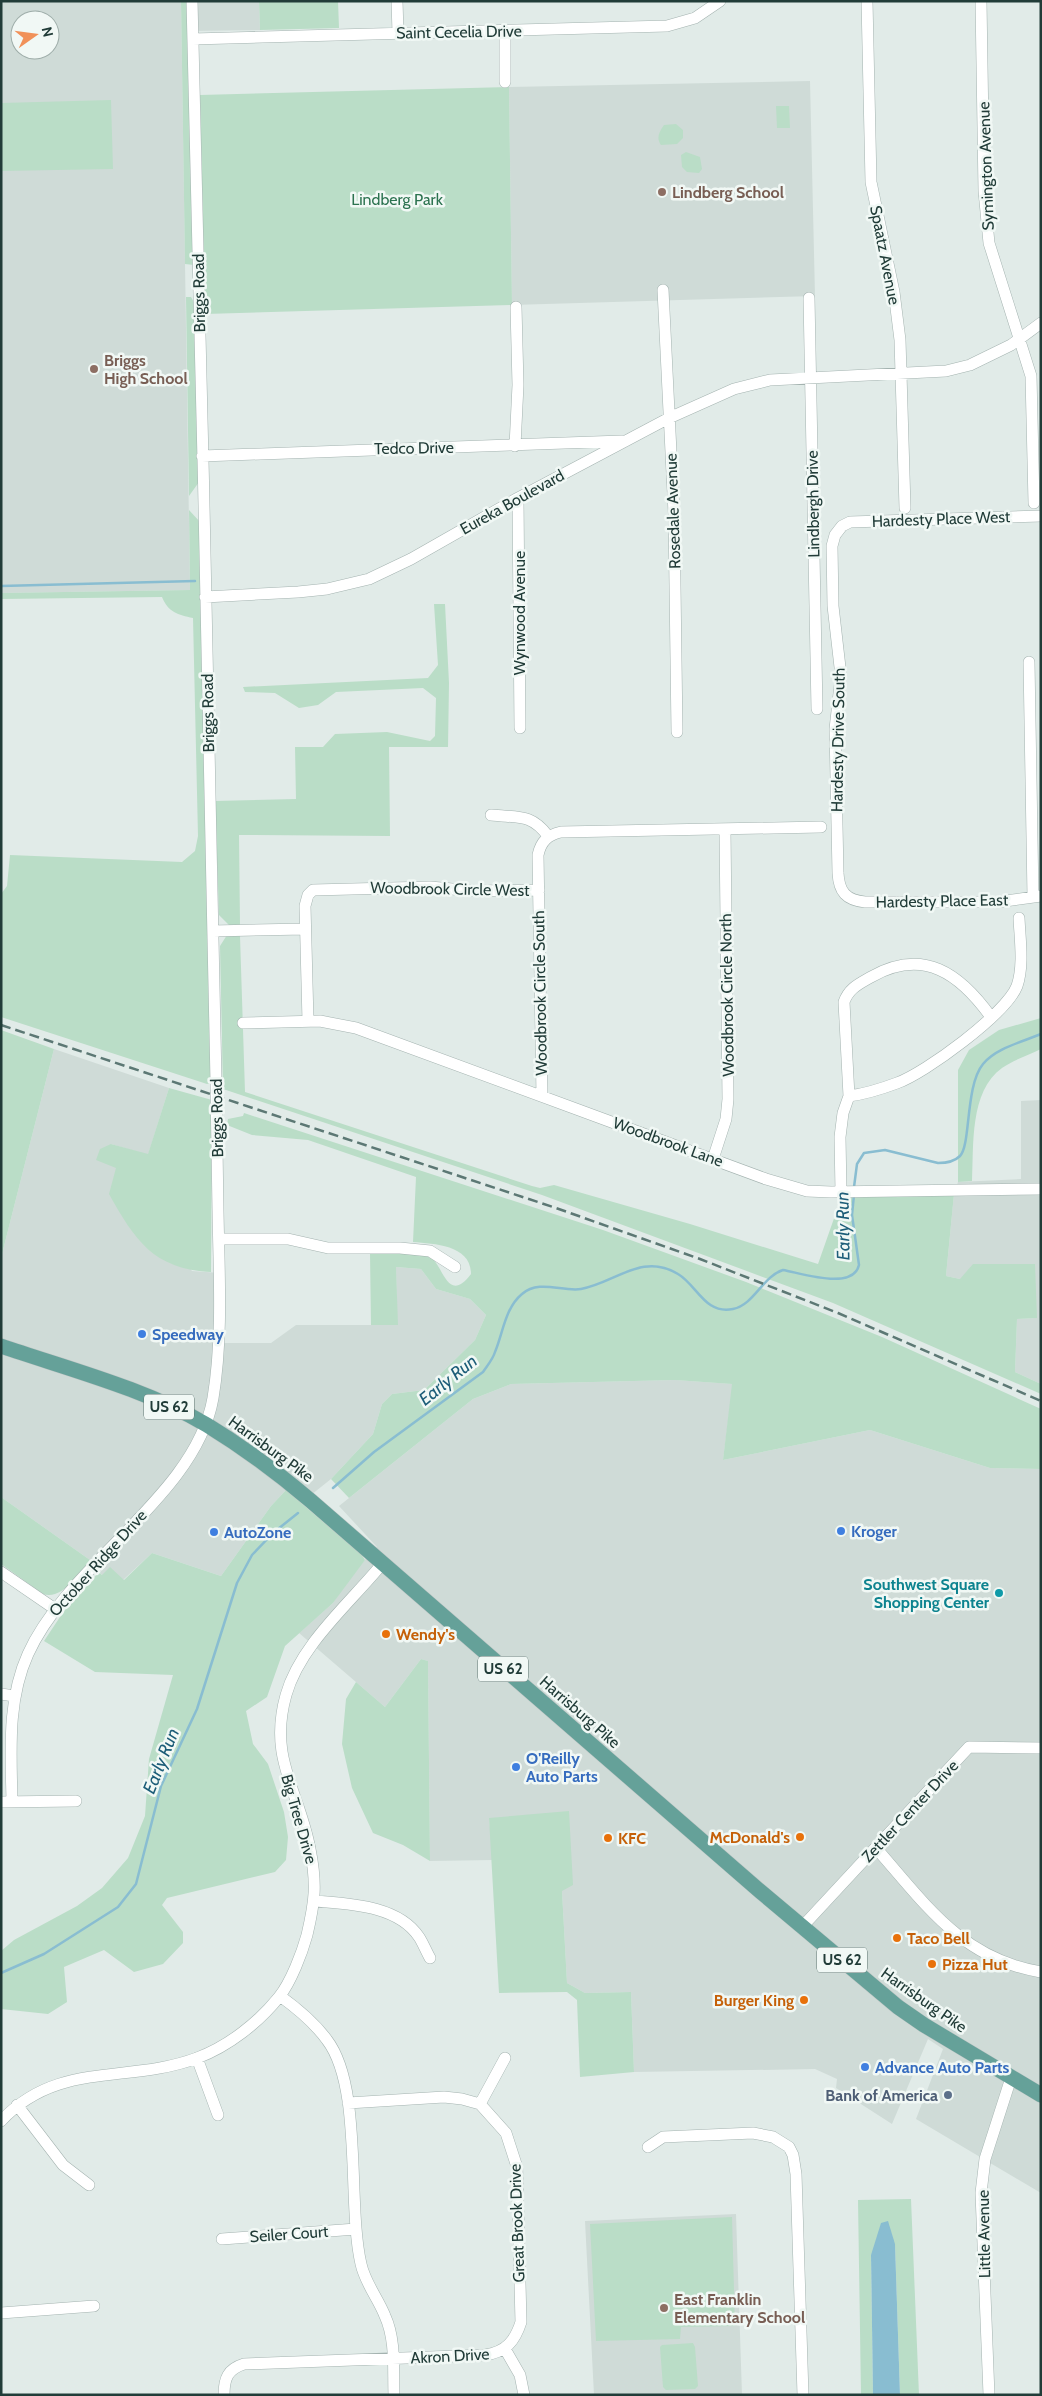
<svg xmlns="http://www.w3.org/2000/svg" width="1042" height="2396" viewBox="0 0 1042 2396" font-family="Cabin,sans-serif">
<rect width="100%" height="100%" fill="#e1ebe8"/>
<!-- built -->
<path fill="#cfdbd7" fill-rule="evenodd" d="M1,1H181L190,590L1,593ZM20,20H50V50H20Z
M187,1H259L260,30L188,31Z
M810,81L815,296L512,305L509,87Z
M54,1049L169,1088L148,1155L111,1144L117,1168L192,1271L220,1273L222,1343H271L296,1325H397L396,1267L421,1269L436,1289L470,1299L486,1315L475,1340L424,1390L392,1394L382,1404L373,1434L331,1479L301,1503L285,1491L271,1506L221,1576L152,1553L123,1580L102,1575L90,1560L1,1497V1258Z
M1041,1100V1384L1015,1372L1017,1319L1036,1318L960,1279L946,1276L954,1194L958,1182L1021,1179V1101Z
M675,1380L733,1384L723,1460L870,1430L990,1468L1041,1469V2193L916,2119L943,2049L928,2039L892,2124L836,2088L837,2079L815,2069L634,2072L631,1992L585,1993L567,1983L562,1891L489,1818L493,1860L430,1861L428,1661L421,1659L385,1707L299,1633L333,1603L352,1574L377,1547L339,1506L473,1399L511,1384Z
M736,2214L742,2395H594L585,2221Z"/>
<!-- green -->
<path fill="#baddc7" d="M181,1H187L194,265L185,264Z
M259,1H338L339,28L260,30Z
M509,87L512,305L205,314L200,95Z
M111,100L113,169L1,171V103Z
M776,106H789L790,128H777Z
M676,124L683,130V138L677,144L661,145C656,138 659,132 664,125Z
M686,152L700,157L702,169L699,173L687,172L682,167L681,155Z
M186,297H191L195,304L199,482L189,496Z
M189,510L200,522L211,1083L207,1084L1,1017V894L7,886L10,855L182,862L195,851L198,836L193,618C178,615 168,612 162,597L1,599V593L190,590Z
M434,604H445L449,683L448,747H389L390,836L239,835L240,925H229L219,915L215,801L296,799L295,747H323L335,734L387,732L430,741L435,736L436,698L423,688L336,692L318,705L299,708L275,693L245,692L243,687L428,678L438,665Z
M227,935L240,936L245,1092L532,1186L540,1188L554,1185L690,1224L818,1264L838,1207V1198L954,1194L946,1276L960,1279L973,1264H1035L1037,1318L1017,1319L1015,1372L1041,1384V1394L833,1303L542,1195L223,1089L220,946Z
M1041,1018V1049C1029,1055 1013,1060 1002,1068C969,1092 974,1146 972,1181L958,1182V1070L969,1050L999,1030Z
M1,1030L54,1049L1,1258Z
M169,1088L212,1100L211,1272C153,1269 135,1240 109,1194L116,1168L96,1160L100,1149L111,1144L148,1154Z
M244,1113L603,1230L746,1282L882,1337L1041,1409V1469L990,1468L870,1430L723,1460L732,1384L675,1380L511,1384L473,1399L349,1498L331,1479L373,1434L382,1404L392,1394L424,1390L475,1340L486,1315L470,1299L436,1289L421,1269L396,1267L398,1325H371L370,1254C389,1254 410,1251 428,1256C443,1260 446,1307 471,1274C471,1245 435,1244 413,1242L416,1177L308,1140L252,1135L227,1125L228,1119L243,1116Z
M286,1490L361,1554L365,1560L333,1603L285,1646L267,1697L246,1711L253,1744L268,1764L284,1812L288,1837L286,1860L275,1872L167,1898L162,1905L183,1932V1943L163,1964L134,1972L104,1950L64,1967L67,2002L48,2014L1,2009V1951L14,1940L77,1906L102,1888L128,1858L145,1816L149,1759L173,1675L95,1672L44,1641L64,1611L99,1572L102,1575L110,1567L124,1580L152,1553L221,1576L271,1506Z
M1,1497L90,1560C78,1574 63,1600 43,1594L1,1564Z
M421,1659L428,1661L430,1861L403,1845L373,1833L352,1788L342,1744L346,1699L356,1682L385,1707Z
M569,1811L573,1885L562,1891L567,1983L585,1993L631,1992L634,2072L580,2077L577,2000L567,1992L499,1993L489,1818Z
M911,2199L919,2395H900L895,2244L871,2255L873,2395H861L858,2200Z
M732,2217L735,2326L681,2327L680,2339L596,2341L590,2224Z
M693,2343L695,2347L698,2386L695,2389L666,2390L663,2387L660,2347L662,2345Z"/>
<!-- water -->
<path fill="#89bdd1" d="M888,2221L895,2244L900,2395H873L871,2255L881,2223Z"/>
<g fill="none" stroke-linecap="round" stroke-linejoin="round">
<!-- stream -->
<path stroke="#89bdd1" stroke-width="2.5" d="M1,586L195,581
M854,1187L857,1164L864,1153L885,1150L938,1163C946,1163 954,1162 960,1156C971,1145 965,1086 983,1064C996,1048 1022,1042 1041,1034
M333,1488L374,1452L483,1372C487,1366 493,1359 495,1352C503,1333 505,1308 522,1294C539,1279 562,1292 581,1289C615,1283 642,1252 678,1274C697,1285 705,1315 733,1309C754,1305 763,1276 783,1270C801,1273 853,1291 859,1265L852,1215L854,1195
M1,1973L44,1954L118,1907L136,1884L161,1786L197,1709L237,1583L252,1555L273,1533L298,1513"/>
<defs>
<path id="minor" d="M397,1L398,33
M867,1L871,182L894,292L900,340L905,508
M981,1L984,191L989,243L1031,376L1034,503
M505,30V82
M193,39L667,26L695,18L720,1
M663,290L674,513L677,732
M809,298L817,709
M515,446L518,385L516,307
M202,456L622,441
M518,498L520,728
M1041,516L850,522L842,526L835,535L832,546L833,606L841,676L835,729L838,873C839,892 846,900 865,902H998L1041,896
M205,597L298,592L327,589L369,579L411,559L518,498L669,418L734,389L770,380L946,371L970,365L1011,345L1041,323
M1029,662L1033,897
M491,815C518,818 531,813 548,836
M213,931L305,929
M308,1021L305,906L308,895L313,890L430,887L474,891L539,890
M243,1023L320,1021L356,1028L766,1179L807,1191L831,1192L1041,1189
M542,1096L538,855C541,841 548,835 561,832L821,827
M849,1096C865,1094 881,1089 897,1083C925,1073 1006,1014 1017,986C1024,965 1020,940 1019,918
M713,1159L726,1119L728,1099L725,830
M841,1192L840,1137L843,1113L849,1096L844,1002C849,988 859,984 871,977C924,947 960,974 991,1017
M219,1239H288L328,1248H400L430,1251L455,1267
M1,1572L55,1609
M1,1694L14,1696
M12,1801C11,1752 7,1700 28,1654C69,1563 196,1496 213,1398C223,1338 219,1273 218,1211C217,1120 215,1030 213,939C207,626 200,314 192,1
M1,1802L76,1801
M876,1848C926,1905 962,1959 1041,1972
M315,1901C349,1904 398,1905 419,1937C423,1943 426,1951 430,1958
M802,1927L969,1747L1041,1748
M280,1996C298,2009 314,2022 327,2040C363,2087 347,2204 361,2264C365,2283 378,2298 385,2316C396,2340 393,2369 394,2395
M197,2058L218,2115
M480,2104L505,2058
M17,2105L63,2165L89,2185
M1,2121C58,2060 128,2084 197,2058C229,2046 259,2022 279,1997C291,1982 302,1953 307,1935C315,1901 317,1884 310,1849C299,1790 268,1759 286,1695C300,1645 350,1603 382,1564
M648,2147L663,2137L753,2133L773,2137L789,2147L793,2155L796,2174L803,2395
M222,2239L356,2229
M1,2313L94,2306
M505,2349L520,2375L524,2395
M224,2395C224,2378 228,2369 244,2364L485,2355C506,2352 515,2341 521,2322L517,2167L506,2133L480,2104L462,2099L444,2097L348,2103
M989,2395L981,2193L985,2159L1011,2078"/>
<path id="major" d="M1,1346C68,1369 146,1389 207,1425C243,1447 278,1473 311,1501L761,1892L898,2007L924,2025L1041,2095"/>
</defs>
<!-- minor casing -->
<use href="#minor" stroke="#a4b3b0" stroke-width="12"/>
<!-- major casing -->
<use href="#major" stroke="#c1c8c7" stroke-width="16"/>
<!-- minor -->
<use href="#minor" stroke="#fff" stroke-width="11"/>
<!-- major -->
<use href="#major" stroke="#65a199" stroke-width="15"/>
<!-- rail -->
<path stroke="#5c7874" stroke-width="2.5" stroke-dasharray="10 5" stroke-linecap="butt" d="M1,1025L556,1208L700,1259L838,1313L1041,1401"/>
</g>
<!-- markers -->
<g fill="#8d6e63" stroke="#f1f8f5" stroke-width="2">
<circle cx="662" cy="192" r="5"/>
<circle cx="94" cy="369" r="5"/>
<circle cx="664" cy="2308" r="5"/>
</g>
<g fill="#3f7fe0" stroke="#f1f8f5" stroke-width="2">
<circle cx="142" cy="1334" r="5"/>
<circle cx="841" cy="1531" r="5"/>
<circle cx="214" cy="1532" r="5"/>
<circle cx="516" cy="1767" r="5"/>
<circle cx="865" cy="2067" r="5"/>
</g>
<circle fill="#0f9aa8" stroke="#f1f8f5" stroke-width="2" cx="999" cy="1593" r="5"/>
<g fill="#e8710a" stroke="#f1f8f5" stroke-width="2">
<circle cx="386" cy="1634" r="5"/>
<circle cx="800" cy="1837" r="5"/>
<circle cx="608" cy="1838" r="5"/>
<circle cx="897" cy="1938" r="5"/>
<circle cx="932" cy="1964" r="5"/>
<circle cx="804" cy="2000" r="5"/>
</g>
<circle fill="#5c6f8a" stroke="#f1f8f5" stroke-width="2" cx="948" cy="2095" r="5"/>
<g text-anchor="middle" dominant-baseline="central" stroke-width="5" stroke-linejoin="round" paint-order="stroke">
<!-- shield labels -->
<g fill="#f1f8f5" stroke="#5f7471" stroke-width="1">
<rect x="144" y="1394.5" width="50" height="25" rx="4"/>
<rect x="478" y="1656.5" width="50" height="25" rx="4"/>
<rect x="817" y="1947.5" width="50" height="25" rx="4"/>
</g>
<g font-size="15" font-weight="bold" fill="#213c38">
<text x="169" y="1407">US 62</text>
<text x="503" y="1669">US 62</text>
<text x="842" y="1960">US 62</text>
</g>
<!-- street labels -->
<g font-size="16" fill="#213c38" stroke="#f1f8f5">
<text transform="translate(459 32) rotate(-1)">Saint Cecelia Drive</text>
<text transform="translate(986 166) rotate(-92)">Symington Avenue</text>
<text transform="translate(885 255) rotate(79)">Spaatz Avenue</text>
<text transform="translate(199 293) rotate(-91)">Briggs Road</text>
<text transform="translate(414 448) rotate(-1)">Tedco Drive</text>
<text transform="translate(512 502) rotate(-29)">Eureka Boulevard</text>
<text transform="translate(813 504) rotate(-91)">Lindbergh Drive</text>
<text transform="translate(673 511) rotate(-92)">Rosedale Avenue</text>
<text transform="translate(941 519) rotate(-2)">Hardesty Place West</text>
<text transform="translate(519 613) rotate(-90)">Wynwood Avenue</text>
<text transform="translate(208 713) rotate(-91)">Briggs Road</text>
<text transform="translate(838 740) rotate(-89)">Hardesty Drive South</text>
<text transform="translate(450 889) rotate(1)">Woodbrook Circle West</text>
<text transform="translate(942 901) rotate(-1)">Hardesty Place East</text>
<text transform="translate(540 993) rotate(-91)">Woodbrook Circle South</text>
<text transform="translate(727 995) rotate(-91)">Woodbrook Circle North</text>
<text transform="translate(217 1118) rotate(-91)">Briggs Road</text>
<text transform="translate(668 1142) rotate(20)">Woodbrook Lane</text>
<text transform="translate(271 1449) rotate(36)">Harrisburg Pike</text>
<text transform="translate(98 1563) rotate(-48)">October Ridge Drive</text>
<text transform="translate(580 1712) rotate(41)">Harrisburg Pike</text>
<text transform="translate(910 1811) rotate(-47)">Zettler Center Drive</text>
<text transform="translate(299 1819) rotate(74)">Big Tree Drive</text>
<text transform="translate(924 2000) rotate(35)">Harrisburg Pike</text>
<text transform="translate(517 2223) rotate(-92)">Great Brook Drive</text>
<text transform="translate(289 2234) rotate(-4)">Seiler Court</text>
<text transform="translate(984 2234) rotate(-91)">Little Avenue</text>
<text transform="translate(450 2356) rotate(-3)">Akron Drive</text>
</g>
<!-- education labels -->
<g font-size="16" font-weight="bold" fill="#785e54" stroke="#f1f8f5" text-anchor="start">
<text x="672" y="192">Lindberg School</text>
<text x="104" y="360">Briggs<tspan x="104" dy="18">High School</tspan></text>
<text x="674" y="2299">East Franklin<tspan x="674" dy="18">Elementary School</tspan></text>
</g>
<!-- park labels -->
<g font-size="16" fill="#2c7350" stroke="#f1f8f5">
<text x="397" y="199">Lindberg Park</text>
</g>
<!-- shop labels -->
<g font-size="16" font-weight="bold" fill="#366cbe" stroke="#f1f8f5" text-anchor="start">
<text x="152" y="1334">Speedway</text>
<text x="851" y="1531">Kroger</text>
<text x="224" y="1532">AutoZone</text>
<text x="526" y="1758">O'Reilly<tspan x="526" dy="18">Auto Parts</tspan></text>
<text x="875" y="2067">Advance Auto Parts</text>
</g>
<!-- culture labels -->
<g font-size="16" font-weight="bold" fill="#0d838f" stroke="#f1f8f5" text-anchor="end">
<text x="989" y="1584">Southwest Square<tspan x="989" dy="18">Shopping Center</tspan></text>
</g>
<!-- food labels -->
<g font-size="16" font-weight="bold" fill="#c56008" stroke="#f1f8f5" text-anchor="start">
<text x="396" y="1634">Wendy's</text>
<text x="790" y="1837" text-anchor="end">McDonald's</text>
<text x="618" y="1838">KFC</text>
<text x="907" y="1938">Taco Bell</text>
<text x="942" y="1964">Pizza Hut</text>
<text x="794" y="2000" text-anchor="end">Burger King</text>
</g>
<!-- service labels -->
<g font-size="16" font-weight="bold" fill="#4e5e75" stroke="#f1f8f5" text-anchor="end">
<text x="938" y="2095">Bank of America</text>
</g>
<!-- water labels -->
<g font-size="18" font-style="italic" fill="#1c5d78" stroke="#f1f8f5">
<text transform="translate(843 1226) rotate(-91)">Early Run</text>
<text transform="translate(448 1380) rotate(-39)">Early Run</text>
<text transform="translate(161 1761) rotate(-68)">Early Run</text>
</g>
</g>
<!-- border -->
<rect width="1042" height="2396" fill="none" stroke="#213c38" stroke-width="5"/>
<!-- north arrow -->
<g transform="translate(35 35) rotate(76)"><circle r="24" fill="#f1f8f5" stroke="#9eada9"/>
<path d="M0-4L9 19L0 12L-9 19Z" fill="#f19159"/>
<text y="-8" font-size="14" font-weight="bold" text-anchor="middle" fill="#213c38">N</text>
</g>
</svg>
